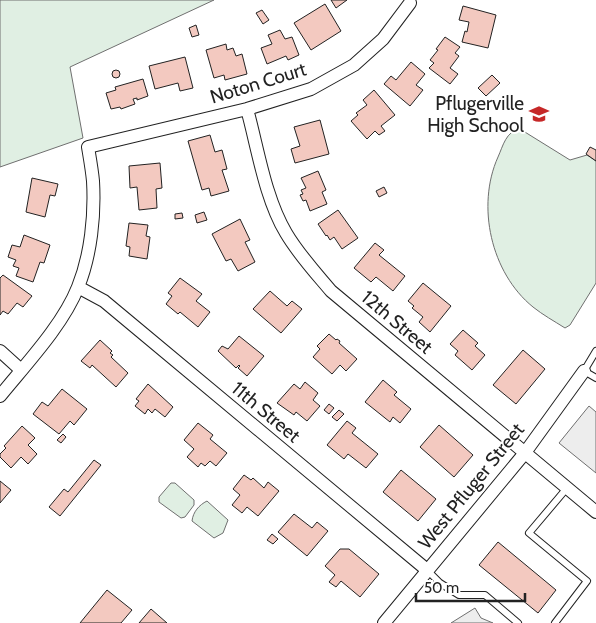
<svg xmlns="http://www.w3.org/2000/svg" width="596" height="623" viewBox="0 0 596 623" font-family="Cabin,sans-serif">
<rect width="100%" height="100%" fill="#fff"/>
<!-- green -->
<path fill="#e0efe3" stroke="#6f6f6f" d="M0,0H214L70,67L83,138L0,167Z
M520,129L570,160L587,155L596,161V283L570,325L565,328C554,321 543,315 533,307C491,273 476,206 498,157C503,146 506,131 520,129Z
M171,483H175L194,500V505L185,517L181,518L159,502V497Z
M207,501L228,520L223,533L214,538L192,521C193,512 199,505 207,501Z"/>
<!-- parking -->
<path fill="#ededed" stroke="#6f6f6f" d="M589,406L596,412V473L559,443Z
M475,608L481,618L493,623H451Z"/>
<!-- building -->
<path fill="#f3c9c0" stroke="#222" d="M331,0H347L336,8Z
M325,4L341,31L311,50L294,23Z
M463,6L496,15L488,48L462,42L465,31L467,32L469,22L459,20Z
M262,10L269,20L263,24L256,13Z
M196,25L199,35L192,37L189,28Z
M280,30L285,39L292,37L299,55L288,60L286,56L267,64L261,48L272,44L268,35Z
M445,37L460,47L455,53L459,56L450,68L458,74L450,84L429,68L434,63L430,60L438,50L436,49Z
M226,44L227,50L233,48L236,56L242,54L247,74L225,80L224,75L214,78L206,50Z
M185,57L193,88L180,91L178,83L155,89L149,66Z
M411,62L425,74L416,85L423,90L410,106L384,84L391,76L396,80Z
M112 74a4 4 0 1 1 8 0a4 4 0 1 1-8 0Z
M492,75L500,83L486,96L478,88Z
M143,79L148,96L137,100V98L133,99L135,104L121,109L120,107L111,109L106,93L116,90L115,87Z
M374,90L395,115L381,126L385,131L379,135L375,131L367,139L351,121L358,115L356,113L367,105L363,100Z
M320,120L329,154L295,163L291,149L300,146L294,127Z
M210,135L215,152L222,150L227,169L222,170L229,191L211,196L209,188L202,190L188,141Z
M590,147L596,150V161L586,154Z
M160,163L162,188L156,189L157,208L139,210L137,187L130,188L129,166Z
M318,171L326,190L322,192L327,204L310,211L306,200L303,201L300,195L303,194L301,190L306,188L301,178Z
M32,178L58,184L55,196L50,195L45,217L26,212Z
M384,187L387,193L379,197L376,191Z
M338,210L358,238L342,249L334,237L330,240L327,235L326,236L318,224Z
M204,212L207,220L197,223L195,215Z
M182,213L183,218L175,219V214Z
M240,219L250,240L245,242L255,262L238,271L231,259L226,261L212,234Z
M129,223L148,225L146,236L150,237L147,259L129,256L130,247L126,246Z
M24,235L50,245L44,263L40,262L33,282L16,276L19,268L13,266L16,260L8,257L12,245L20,247Z
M375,243L384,250L379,255L405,276L393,291L376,277L371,282L354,268Z
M3,275L32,296L23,307L17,303L8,314L3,311L0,315V278Z
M180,278L202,294L196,301L210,312L198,327L180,312L178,314L166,304L172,296L168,293Z
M423,283L451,306L430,332L419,322L423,317L412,308L414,306L408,301Z
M270,291L287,306L292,301L302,309L281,333L253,309Z
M463,330L478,343L475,346L485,355L472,370L455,355L458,351L450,344Z
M329,334L336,340L337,339L340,341L339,343L357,359L346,371L340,365L332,374L313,357L320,349L317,346Z
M239,336L264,356L247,376L238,368L240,366L239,365L236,368L218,351L222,346L228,349Z
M100,340L112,351L110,353L113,355L111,357L128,373L116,387L92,365L90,368L81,361Z
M523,350L545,369L516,404L493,385Z
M383,380L397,392L394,395L411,409L400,423L393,417L390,422L365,402Z
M305,382L318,393L313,400L320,406L307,421L296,412L294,415L277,403L294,384L300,389Z
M148,384L173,407L165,417L155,409L152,413L148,409L145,414L135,406L139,401L136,399Z
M62,389L87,409L74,425L70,421L59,434L33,414L42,402L48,406Z
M329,404L334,408L329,414L324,410Z
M339,410L344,414L337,421L332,417Z
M347,421L356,428L352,433L378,454L366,468L348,454L344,459L327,445Z
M198,423L213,435L210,439L227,453L216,466L210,461L205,466L201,463L198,467L187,457L194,449L184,440Z
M439,425L473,455L454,477L420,447Z
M22,426L35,438L28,445L37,454L28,464L21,457L11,468L0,457V454L6,448L4,446Z
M63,434L66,437L61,443L57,440Z
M94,460L101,465L60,516L49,507L64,489L68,492Z
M401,470L436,499L418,521L383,492Z
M244,475L251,480L253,478L264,488L268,482L279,491L258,516L247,507L242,513L232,505L240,495L233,489Z
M0,481L11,490L0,503Z
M294,514L312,528L317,522L328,531L307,556L278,532Z
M272,534L278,539L273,544L267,540Z
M498,542L556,590L538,613L479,565Z
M340,549H349L379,574L360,597L341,581L336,587L329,582L335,575L325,566Z
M107,590L132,610L121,623H80Z
M151,609L167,623H139Z"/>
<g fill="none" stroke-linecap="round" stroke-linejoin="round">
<defs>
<path id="lane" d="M596,351L584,371L596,378
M427,570L440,583L459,595H485L518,623
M555,623L587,581L529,533L567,488"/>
<path id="street" d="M247,109C258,149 265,198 286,233C299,255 315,272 331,291L596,512
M78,287L104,301L427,570
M0,351L21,370
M0,396C26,364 63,325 78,287C91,255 95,215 93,181C92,170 90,159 88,147L247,109L311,89L354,65L383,39L410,3
M384,623L524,454L584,371"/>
</defs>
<!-- lane casing -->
<use href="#lane" stroke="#222" stroke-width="8"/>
<!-- street casing -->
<use href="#street" stroke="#222" stroke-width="14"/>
<!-- lane -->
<use href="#lane" stroke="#fff" stroke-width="6"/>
<!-- street -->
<use href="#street" stroke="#fff" stroke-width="12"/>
</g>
<!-- icons -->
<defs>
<symbol id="school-bare" viewBox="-9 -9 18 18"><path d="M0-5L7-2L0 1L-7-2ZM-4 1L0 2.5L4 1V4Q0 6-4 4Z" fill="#c62828" stroke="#fff" stroke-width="2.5" paint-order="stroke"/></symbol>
</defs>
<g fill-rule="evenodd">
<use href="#school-bare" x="525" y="100" width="28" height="28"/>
</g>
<g text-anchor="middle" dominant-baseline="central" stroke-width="4" stroke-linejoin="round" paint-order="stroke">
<!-- street labels -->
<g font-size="19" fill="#222" stroke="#fff">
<text transform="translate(258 83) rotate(-17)">Noton Court</text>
<text transform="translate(397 322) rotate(40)">12th Street</text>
<text transform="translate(266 412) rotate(40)">11th Street</text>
<text transform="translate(471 486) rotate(-51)">West Pfluger Street</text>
</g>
<!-- poi labels -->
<g font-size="19" fill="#222" stroke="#fff" text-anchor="end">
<text x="524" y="103">Pflugerville<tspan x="524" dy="22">High School</tspan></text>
</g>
</g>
<!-- scale -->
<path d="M416 593v8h109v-8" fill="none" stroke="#222222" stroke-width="2.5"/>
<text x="424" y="593" font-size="15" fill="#222222" stroke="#ffffff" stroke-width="4" paint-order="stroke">50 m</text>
</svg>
